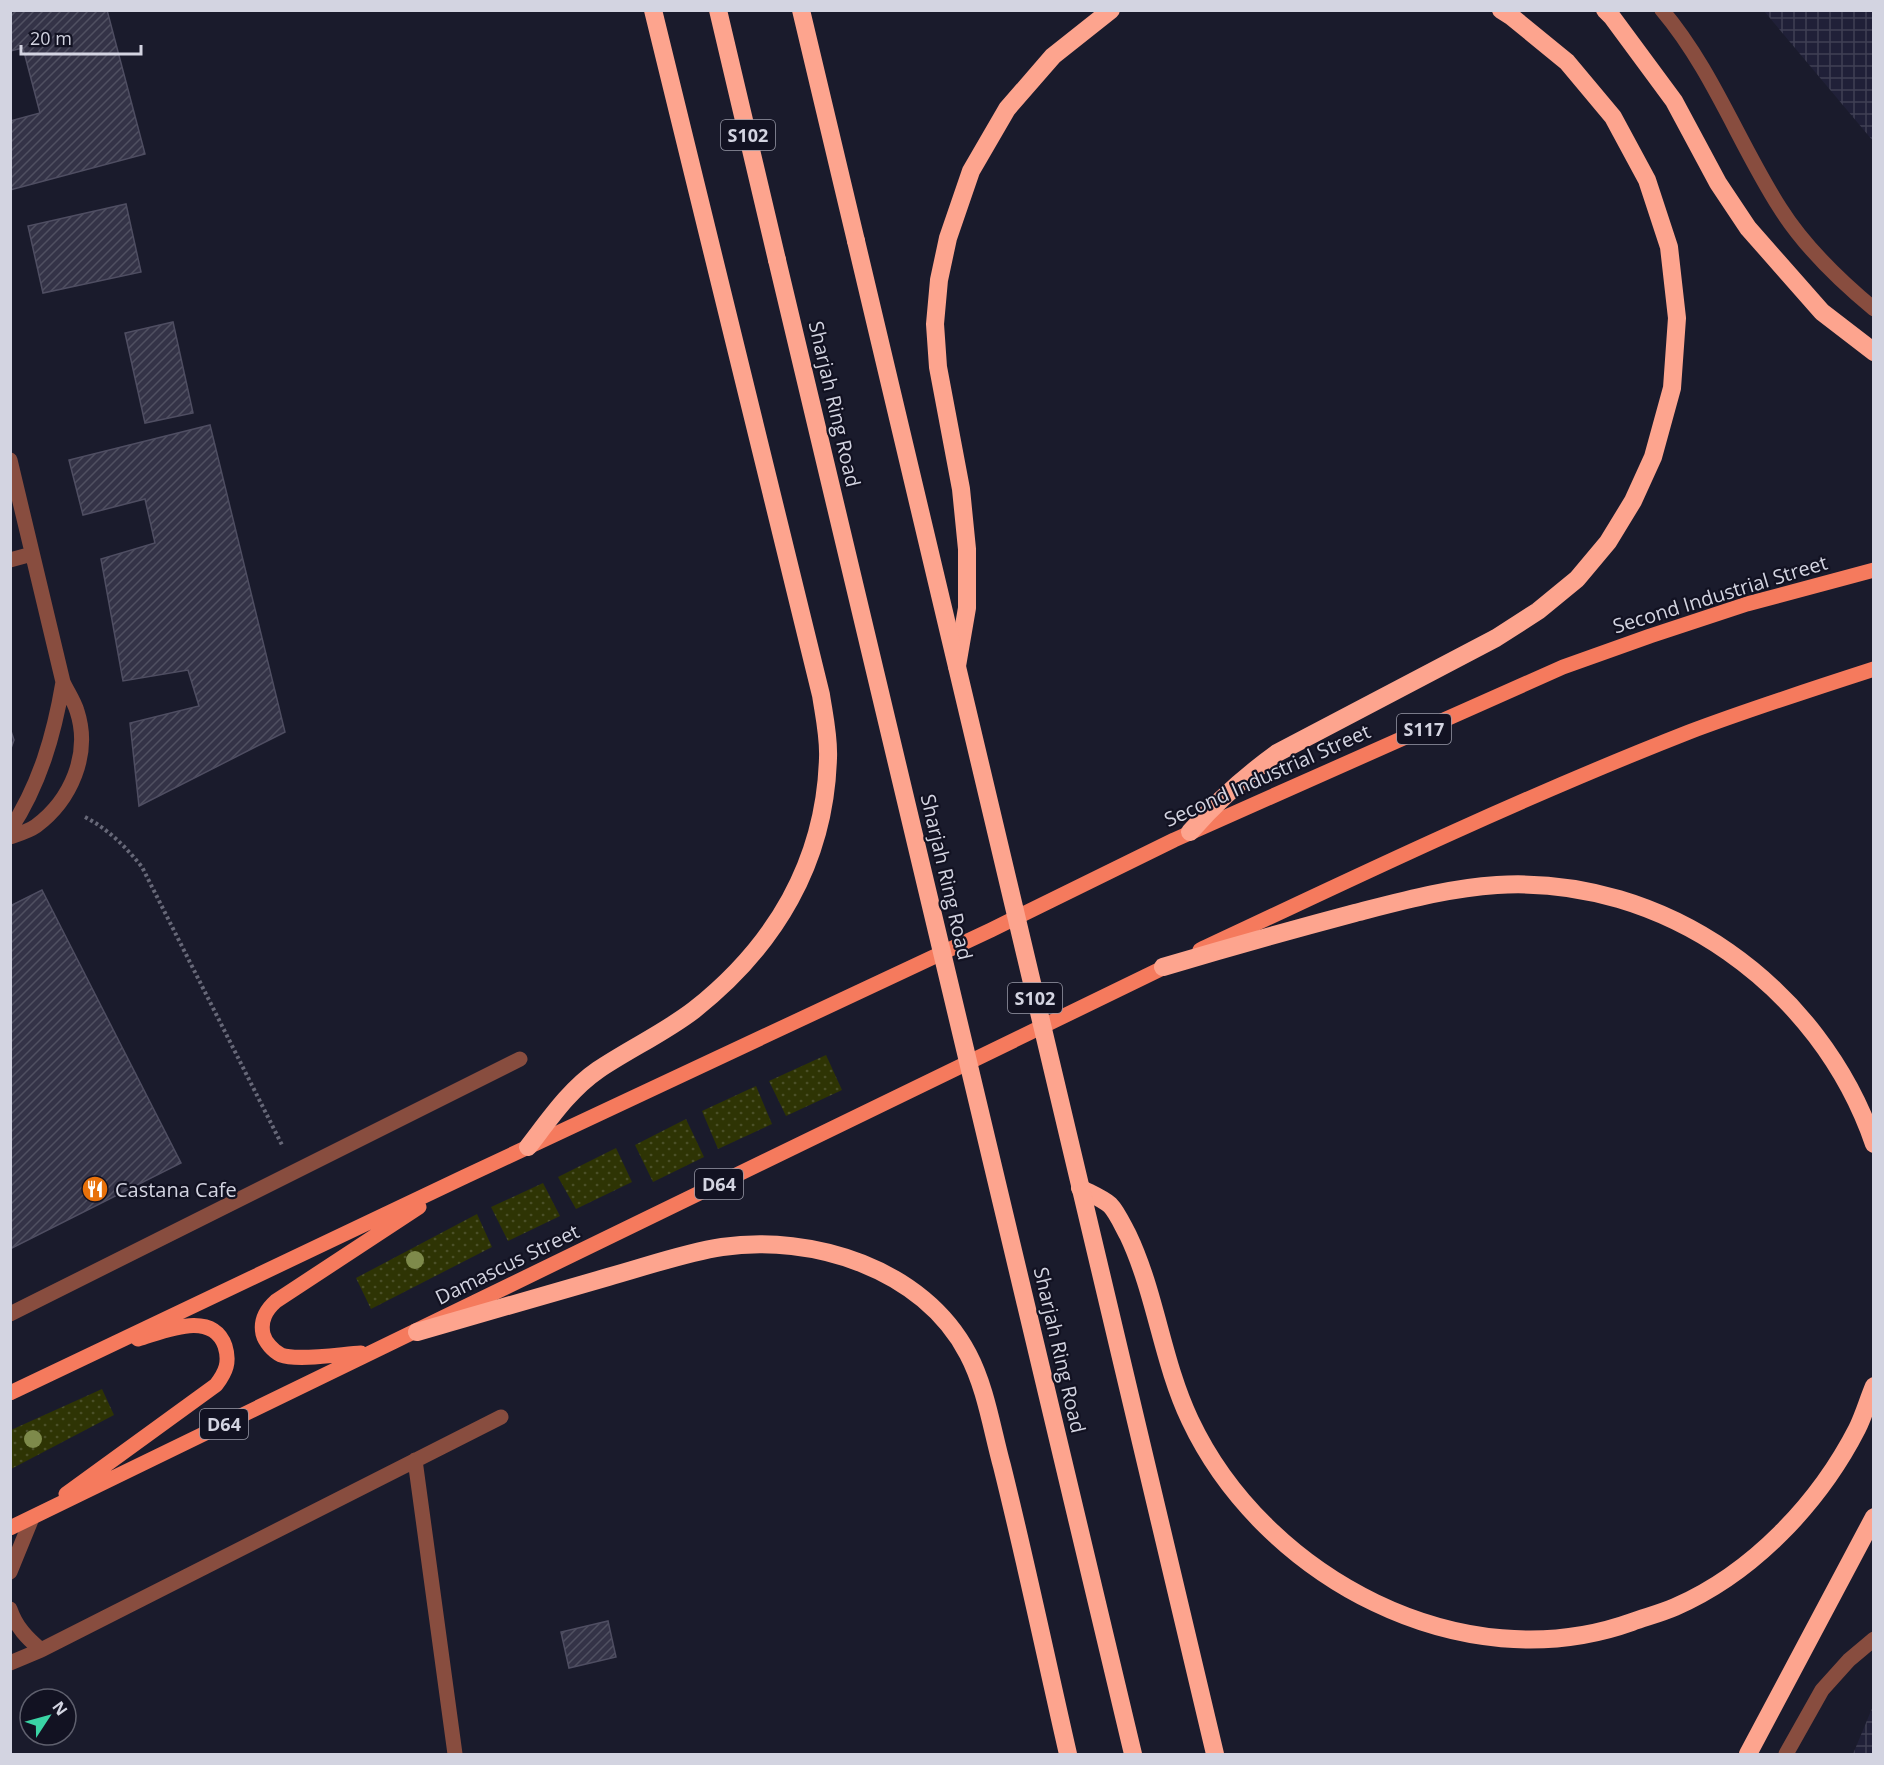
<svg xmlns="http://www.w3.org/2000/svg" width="1884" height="1765" viewBox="0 0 1884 1765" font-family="'Open Sans',sans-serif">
<defs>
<pattern id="industrial-grid" width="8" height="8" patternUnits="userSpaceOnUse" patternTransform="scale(1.5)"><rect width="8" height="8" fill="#202038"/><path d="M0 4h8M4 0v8" fill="none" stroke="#404054"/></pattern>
<pattern id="grass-dots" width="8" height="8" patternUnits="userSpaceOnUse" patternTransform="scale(1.5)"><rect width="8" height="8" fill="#2e3404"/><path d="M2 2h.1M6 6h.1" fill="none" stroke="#4b5028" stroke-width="1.8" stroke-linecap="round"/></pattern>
<pattern id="building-hatch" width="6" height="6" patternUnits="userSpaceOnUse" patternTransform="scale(1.5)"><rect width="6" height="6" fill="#343347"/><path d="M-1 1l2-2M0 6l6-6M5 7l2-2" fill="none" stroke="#505061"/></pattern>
</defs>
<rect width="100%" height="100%" fill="#1a1b2c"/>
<!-- industrial -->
<path fill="url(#industrial-grid)" d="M1764,11H1873V141Z
M1873,1706V1754H1853Z"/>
<!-- grass -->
<path fill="url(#grass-dots)" d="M826,1055L842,1090L786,1116L769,1081Z
M756,1086L772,1124L718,1149L702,1111Z
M686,1119L704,1157L653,1182L635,1145Z
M616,1148L632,1182L576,1209L558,1177Z
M543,1183L560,1216L508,1241L491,1207Z
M477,1214L492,1247L371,1309L356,1278Z
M102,1389L114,1415L11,1469V1430Z"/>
<!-- building -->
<path fill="url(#building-hatch)" stroke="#4f4e62" stroke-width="1.5" d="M10,10H107L145,154L10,190V121L40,113L23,48L10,51Z
M126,204L141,272L43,293L28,226Z
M173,322L193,413L145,423L125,333Z
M210,425L285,732L139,806L130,723L199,706L188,670L123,681L101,559L155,543L145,499L83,515L69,460Z
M10,728L14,740L10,751Z
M42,890L181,1163L10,1249V906Z
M608,1621L616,1657L569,1668L561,1632Z"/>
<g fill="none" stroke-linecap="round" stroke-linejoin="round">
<!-- path -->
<path stroke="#676878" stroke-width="4" stroke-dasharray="3 3" stroke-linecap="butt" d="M85,817C108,829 126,847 142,867L282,1145"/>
<!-- lane -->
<path stroke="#884d3f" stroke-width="15" d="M415,1460L455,1754
M10,1572L32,1518
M10,1609C16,1627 27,1638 41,1650
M10,1663L41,1650L501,1417"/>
<!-- street -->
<path stroke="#884d3f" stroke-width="15" d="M1662,10C1712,69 1739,144 1780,208C1804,246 1839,280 1874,309
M10,460L63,682C67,691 74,701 77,711C91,754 71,800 36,826C29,831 19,834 10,837
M10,560L32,554
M10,830C40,784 54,735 63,682
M10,1314L520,1059
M1786,1754L1822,1690L1849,1660L1874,1639"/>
<!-- primary -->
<path stroke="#f57a5d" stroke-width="15" d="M1200,950C1361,874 1523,797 1689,732C1750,709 1812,689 1874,669
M361,1353C342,1354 297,1361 281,1355C273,1351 265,1342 263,1334C260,1320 266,1310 276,1301L419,1207
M10,1393L464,1177L991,930L1174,840L1563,667L1650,636L1747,604L1874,570
M66,1494L216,1385C226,1372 230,1362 225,1346C212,1309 163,1332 138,1339
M10,1528L1173,963"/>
<!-- highway -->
<path stroke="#fda48e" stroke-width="18" d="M718,10L777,260
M801,10L856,241
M1605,10L1612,17L1674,101L1718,183L1748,228L1822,312L1874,352
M957,666L967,608V549L961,489L938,367L935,324L939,280L948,238L971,171L1007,109L1053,56L1111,10
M1190,832C1217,801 1244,777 1277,753L1496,638L1538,611L1577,579L1608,542L1633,501L1653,457L1672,388L1677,318L1669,247L1647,180L1613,117L1567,62L1512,17L1501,10
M1163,967C1227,948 1291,930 1355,913C1402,901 1449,888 1497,885C1665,875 1820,987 1874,1144
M528,1147C549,1120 569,1090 598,1070C629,1049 664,1033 694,1010C775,946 825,862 828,758C829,737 824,715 821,695L653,10
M1080,1188C1089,1193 1102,1198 1110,1205C1117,1212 1123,1226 1128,1235C1156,1294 1162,1361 1190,1420C1264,1577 1462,1683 1632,1622C1646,1617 1661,1613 1675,1607C1753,1573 1819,1503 1857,1429C1864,1415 1868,1400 1874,1386
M417,1332C481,1313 545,1295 608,1277C645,1267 683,1253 722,1247C812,1234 923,1268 968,1354C986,1388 992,1430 1002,1466C1026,1562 1046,1658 1068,1754
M1748,1754L1874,1517"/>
<!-- highway-bridge -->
<path stroke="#fda48e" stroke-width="18" d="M856,241L1215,1754
M777,260L1133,1754"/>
</g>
<!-- trees -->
<g fill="#7e8a4b">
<circle cx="415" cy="1260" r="9"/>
<circle cx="33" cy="1439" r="9"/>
</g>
<!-- icons -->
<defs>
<symbol id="restaurant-disc" viewBox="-11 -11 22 22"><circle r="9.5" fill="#e8710a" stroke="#121222"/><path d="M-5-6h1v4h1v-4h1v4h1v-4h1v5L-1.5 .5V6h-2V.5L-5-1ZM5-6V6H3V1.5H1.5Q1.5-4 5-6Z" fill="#fff"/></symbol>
</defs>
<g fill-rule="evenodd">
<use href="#restaurant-disc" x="80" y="1174" width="30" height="30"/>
</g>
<g text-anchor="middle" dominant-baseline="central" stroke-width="4.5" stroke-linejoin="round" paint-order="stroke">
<!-- shield labels -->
<g fill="#121222" stroke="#999aa8" stroke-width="1.5">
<rect x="721" y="120" width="54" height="30" rx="4.5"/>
<rect x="1397" y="714" width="54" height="30" rx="4.5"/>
<rect x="1008" y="983" width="54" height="30" rx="4.5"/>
<rect x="695" y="1169" width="48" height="30" rx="4.5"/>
<rect x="200" y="1409" width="48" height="30" rx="4.5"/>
</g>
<g font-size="18" font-weight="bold" fill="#d3d4e1">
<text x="748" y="135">S102</text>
<text x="1424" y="729">S117</text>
<text x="1035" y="998">S102</text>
<text x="719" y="1184">D64</text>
<text x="224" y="1424">D64</text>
</g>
<!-- street labels -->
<g font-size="20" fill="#d3d4e1" stroke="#121222">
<text transform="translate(835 404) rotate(77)">Sharjah Ring Road</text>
<text transform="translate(1720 594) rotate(-17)">Second Industrial Street</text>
<text transform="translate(1267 775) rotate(-24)">Second Industrial Street</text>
<text transform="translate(947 877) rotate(77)">Sharjah Ring Road</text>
<text transform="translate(507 1264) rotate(-26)">Damascus Street</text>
<text transform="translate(1060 1350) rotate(77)">Sharjah Ring Road</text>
</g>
<!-- poi labels -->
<g font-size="20" fill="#d3d4e1" stroke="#121222" text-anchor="start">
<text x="115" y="1189">Castana Cafe</text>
</g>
</g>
<!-- border -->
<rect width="1884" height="1765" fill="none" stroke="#d3d4e1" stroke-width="24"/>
<!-- north arrow -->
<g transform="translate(48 1717) rotate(54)"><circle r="28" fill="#121222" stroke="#5f606e" stroke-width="1.5"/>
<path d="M0-4.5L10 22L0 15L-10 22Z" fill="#3ad4a5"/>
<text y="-9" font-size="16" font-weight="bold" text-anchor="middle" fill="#d3d4e1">N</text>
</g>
<!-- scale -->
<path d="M21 45v9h120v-9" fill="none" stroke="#d3d4e1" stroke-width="3"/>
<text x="30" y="45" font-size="18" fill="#d3d4e1" stroke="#121222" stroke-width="4.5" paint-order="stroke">20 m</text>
</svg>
